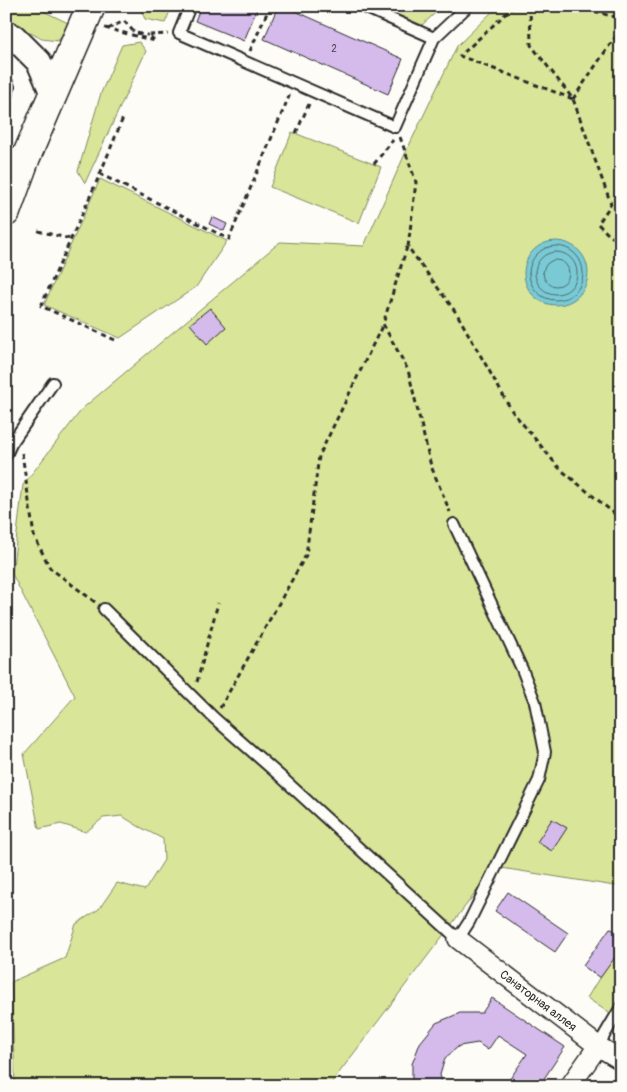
<svg xmlns="http://www.w3.org/2000/svg" width="627" height="1092" viewBox="0 0 627 1092" font-family="Pangolin,sans-serif">
<rect width="100%" height="100%" fill="#fdfcf7"/>
<filter id="ink" filterUnits="userSpaceOnUse"><feTurbulence type="fractalNoise" baseFrequency=".02" numOctaves="2"/><feDisplacementMap in="SourceGraphic" scale="10" xChannelSelector="R" yChannelSelector="G"/><feConvolveMatrix kernelMatrix="1 2 1 2 8 2 1 2 1" color-interpolation-filters="sRGB"/></filter>
<g filter="url(#ink)">
<!-- green -->
<path fill="#d9e598" stroke="#828862" d="M6,6H33L68,23L58,41L42,39L6,20Z
M139,6H172L165,23L145,19Z
M388,6H443L422,25L387,11Z
M498,6H621V887L495,867L329,1086H15L11,982L65,958L76,924L99,909L117,883L145,890L164,860L163,839L138,826L122,816L103,818L86,832L61,824L39,829L24,754L75,696L12,574L23,485L83,408L280,242L364,246L404,156L457,46Z
M139,42L146,51L85,183L78,171L101,93L122,45Z
M292,132L381,167L359,223L270,187Z
M100,179L227,241L196,287L120,338L44,305Z
M621,942V1021L587,998Z"/>
<!-- water -->
<path fill="#7acad5" stroke="#5a8a91" d="M524 273a32 32 0 1 1 64 0a32 32 0 1 1-64 0Z"/>
<g fill="none" stroke-linecap="round" stroke-linejoin="round">
<!-- shore -->
<path stroke="#4b6b6f" stroke-width="1" d="M529 273a27 27 0 1 1 54 0a27 27 0 1 1-54 0Z
M535 273a21 21 0 1 1 42 0a21 21 0 1 1-42 0Z
M543 273a13 13 0 1 1 26 0a13 13 0 1 1-26 0Z"/>
</g>
<!-- building -->
<path fill="#d4bbeb" stroke="#2b2b2b" d="M201,6H258L244,41L195,21Z
M278,6H284L403,59L388,94L264,39Z
M212,217L227,224L224,231L209,224Z
M210,308L226,327L207,344L190,324Z
M552,819L567,828L552,851L537,842Z
M508,892L568,933L555,952L495,911Z
M610,928L621,935V949L600,978L583,966Z
M492,998L565,1047L539,1086H505L527,1054L498,1035L488,1050L478,1043L459,1046L445,1058L440,1075L443,1086H412V1064L420,1043L436,1023L460,1013H482Z"/>
<g fill="none" stroke-linecap="round" stroke-linejoin="round">
<defs>
<path id="service" d="M190,6L179,33L395,127L434,38L362,6
M434,38L468,6
M6,80L9,87L6,97
M6,151L25,157
M6,455L11,444L53,383
M104,609L214,718L279,775L458,939L469,922L539,780L545,752L535,702L522,669L454,524
M598,1046L621,1007"/>
<path id="minor" d="M458,939L598,1046L621,1060
M570,1086L598,1046"/>
<path id="tertiary" d="M6,33L14,37L39,62L53,94"/>
<path id="secondary" d="M6,212L26,157L91,6"/>
</defs>
<!-- service casing -->
<use href="#service" stroke="#2b2b2b" stroke-width="14"/>
<!-- minor casing -->
<use href="#minor" stroke="#2b2b2b" stroke-width="22"/>
<!-- tertiary casing -->
<use href="#tertiary" stroke="#2b2b2b" stroke-width="28"/>
<!-- secondary casing -->
<use href="#secondary" stroke="#2b2b2b" stroke-width="31"/>
<!-- path -->
<path stroke="#2b2b2b" stroke-width="3" stroke-dasharray="5 4" stroke-linecap="butt" d="M54,6L65,11
M514,6L460,56L573,99
M530,6L531,45L573,99L611,204L598,224L608,234L621,243
M577,6L621,19
M105,28L155,41
M108,29L124,21L135,33L148,35
M154,40L148,35L168,34
M250,51L270,6
M573,99L611,43L621,30
M296,133L309,104
M400,137L416,182L408,247L457,314L512,411L560,469L621,519
M374,164L393,140
M100,174L123,118
M38,231L71,239
M407,247L383,324L408,370L431,466L450,512
M115,340L41,306L100,174L229,239L290,94
M22,453L34,536L50,568L95,602
M197,682L218,603
M220,708L306,555L319,456L383,324"/>
<!-- service -->
<use href="#service" stroke="#fdfcf7" stroke-width="10"/>
<!-- minor -->
<use href="#minor" stroke="#fdfcf7" stroke-width="19"/>
<!-- tertiary -->
<use href="#tertiary" stroke="#fdfcf7" stroke-width="24"/>
<!-- secondary -->
<use href="#secondary" stroke="#fdfcf7" stroke-width="28"/>
</g>
</g>
<g text-anchor="middle" dominant-baseline="central" stroke-width="4" stroke-linejoin="round" paint-order="stroke">
<!-- number labels -->
<g font-size="10" fill="#554f5b">
<text x="334" y="49">2</text>
</g>
<!-- street labels -->
<g font-size="12" fill="#2b2b2b" stroke="#fdfcf7">
<text transform="translate(538 1001) rotate(37)">Санаторная аллея</text>
</g>
</g>
<!-- margin -->
<rect width="627" height="1092" fill="none" stroke="#fdfcf7" stroke-width="25"/>
<rect x="12" y="12" width="602" height="1067" fill="none" stroke="#2b2b2b" stroke-width="2" filter="url(#ink)"/>
</svg>
